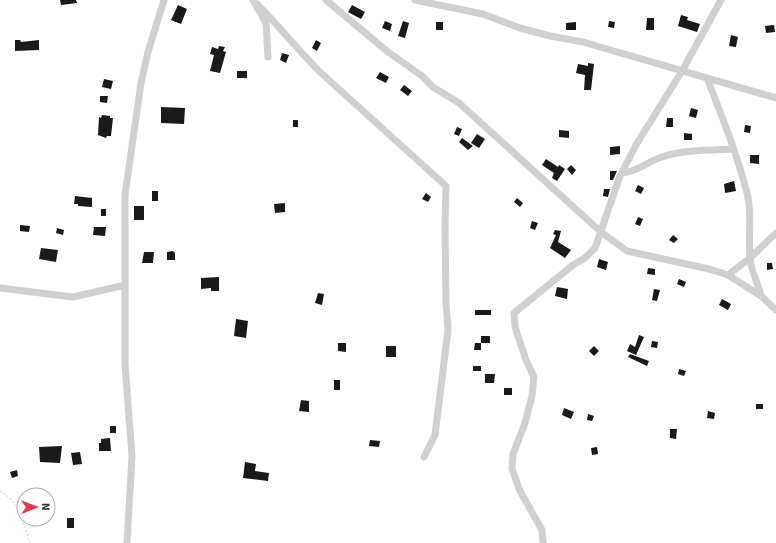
<svg xmlns="http://www.w3.org/2000/svg" width="776" height="543" viewBox="0 0 776 543" font-family="Signika,sans-serif">
<rect width="100%" height="100%" fill="#fff"/>
<!-- building -->
<path fill="#1a1a1a" d="M60,0H76L77,3L61,5Z
M178,5L187,9L181,24L171,20Z
M352,5L365,12L361,19L348,12Z
M681,15L688,17L687,20L700,24L697,32L678,26Z
M647,18H654V30H646Z
M385,21L392,24L390,31L382,28Z
M403,21L409,23L405,38L398,36Z
M609,21L615,22L614,28L608,27Z
M436,22H443V30H436Z
M576,22V30H566V23Z
M774,25L775,32L766,33L765,26Z
M731,35L738,37L736,47L729,46Z
M15,40H20L21,42L39,40V50L15,51Z
M316,40L321,43L317,51L312,48Z
M219,46L225,47L223,51L226,52L220,73L210,71L214,55L210,54L212,47L218,49Z
M282,53L289,55L286,63L280,60Z
M588,63L594,64L591,90H584L585,75L576,73L578,64L588,66Z
M237,71H247V78H237Z
M380,72L389,77L386,83L376,78Z
M104,79L113,81L111,89L102,87Z
M404,85L412,91L408,96L400,90Z
M100,96H108L107,103L100,102Z
M161,107L185,108L184,124L161,123Z
M691,108L698,110L696,118L689,116Z
M102,115L110,116V118H113L111,136H107L106,138L98,135L99,117L101,118Z
M667,118H673V127H666Z
M293,120H298V127H293Z
M745,125L751,126L750,133L744,132Z
M457,127L462,129L459,136L454,134Z
M559,130L569,131V138L559,137Z
M684,133L692,134V140H684Z
M477,134L485,139L479,148L471,143Z
M462,138L473,146L468,150L459,142Z
M620,146V154L610,155V147Z
M750,155H759V164L750,163Z
M546,159L558,167L559,165L565,169L557,181L552,178L554,173L542,165Z
M571,165L576,170L572,175L567,169Z
M610,171H617L613,180H610Z
M734,181L736,191L725,193L724,184Z
M638,185L644,188L641,194L635,191Z
M604,189H610L608,197L603,196Z
M152,191H158V201H152Z
M426,193L431,197L428,202L422,199Z
M75,196L92,198V207L78,206V204H74Z
M517,198L523,203L520,207L514,202Z
M285,203V212L275,213L274,204Z
M134,206H144V220H134Z
M101,209H106V216H101Z
M638,217L643,219L640,226L635,224Z
M532,221L538,223L535,230L530,228Z
M20,225L30,226L29,232L20,231Z
M94,227H106L105,236L93,235Z
M57,228L64,230L63,235L56,233Z
M555,230L561,231L558,242L571,250L565,258L550,248L556,235L553,234Z
M673,235L678,239L674,243L669,240Z
M41,248L58,250L56,262L39,259Z
M173,251L175,253V260H167V252Z
M144,252H154L153,263H142Z
M599,259L608,262L606,270L597,267Z
M767,263H772L773,269L767,270Z
M648,268L655,269V275L647,274Z
M219,277V291H211V288L201,289V278Z
M679,279L686,282L684,287L677,284Z
M557,287L568,289L567,299L555,296Z
M654,289L660,290L657,301L652,300Z
M318,293L324,294L322,305L315,303Z
M722,299L731,304L728,310L719,305Z
M475,310H491V315H475Z
M236,319L248,321L246,338L234,336Z
M639,335L644,337L636,355L627,351L630,344L635,347Z
M481,336H490V343H481Z
M652,341L658,342L657,348L651,347Z
M338,343H346V352L338,351Z
M475,343H481V350H474Z
M386,346H396V357H386Z
M594,346L599,351L594,356L589,351Z
M630,354L649,361L647,366L628,357Z
M473,366H481V371H473Z
M679,369L686,371L684,376L678,374Z
M485,374H495L494,383H485Z
M334,380H340V390H334Z
M504,388H512V395H504Z
M301,400L309,401V412L299,411Z
M756,404H763V409H756Z
M564,408L574,412L571,419L562,415Z
M708,411L715,413L714,419L707,418Z
M588,414L594,416L592,421L587,420Z
M110,426H116V433H110Z
M670,429H677L676,439L670,438Z
M110,438L111,451H99V443H101V439Z
M370,440L380,441L379,447L369,446Z
M62,446L60,463L40,462L39,447Z
M597,447L598,454L592,455L591,448Z
M80,452L82,464L73,465L71,453Z
M245,462L256,464L255,471L269,473L268,481L243,478Z
M17,470L18,476L12,478L10,472Z
M67,518H74V528H67Z"/>
<g fill="none" stroke-linecap="round" stroke-linejoin="round">
<!-- path -->
<path stroke="#cdcdcd" stroke-width="1" stroke-dasharray="2 2" stroke-linecap="butt" d="M0,491C18,500 24,525 30,543"/>
<!-- minor -->
<path stroke="#d0d0d0" stroke-width="7" d="M253,0L266,23L268,57
M326,0L388,52L422,76L433,87L459,103L601,232L627,251L709,269L728,275L761,296L776,310
M415,0L483,14L520,28L550,36L583,42L776,98
M257,4C279,26 298,50 320,72L446,186L445,225L446,304L448,330L435,435L424,457
M707,78C722,117 738,156 748,197C752,218 748,237 750,258C751,271 758,283 761,296
M622,173C640,171 646,162 662,157C681,150 713,150 733,149
M728,275L750,258L776,233
M0,288L73,297L125,285
M127,543L132,456L125,364V195L141,83L148,52L164,0
M543,543L542,530L520,491L512,469L513,454L525,423L532,396L534,377L526,360L515,327L514,313L573,265L585,258L595,248L620,176L636,145L682,71L721,0"/>
</g>
<!-- north arrow -->
<g transform="translate(36 507) rotate(89)"><circle r="19" fill="#ffffff" stroke="#adadad"/>
<path d="M0-3L7 15L0 10L-7 15Z" fill="#e63946"/>
<text y="-6" font-size="11" font-weight="bold" text-anchor="middle" fill="#333333">N</text>
</g>
</svg>
